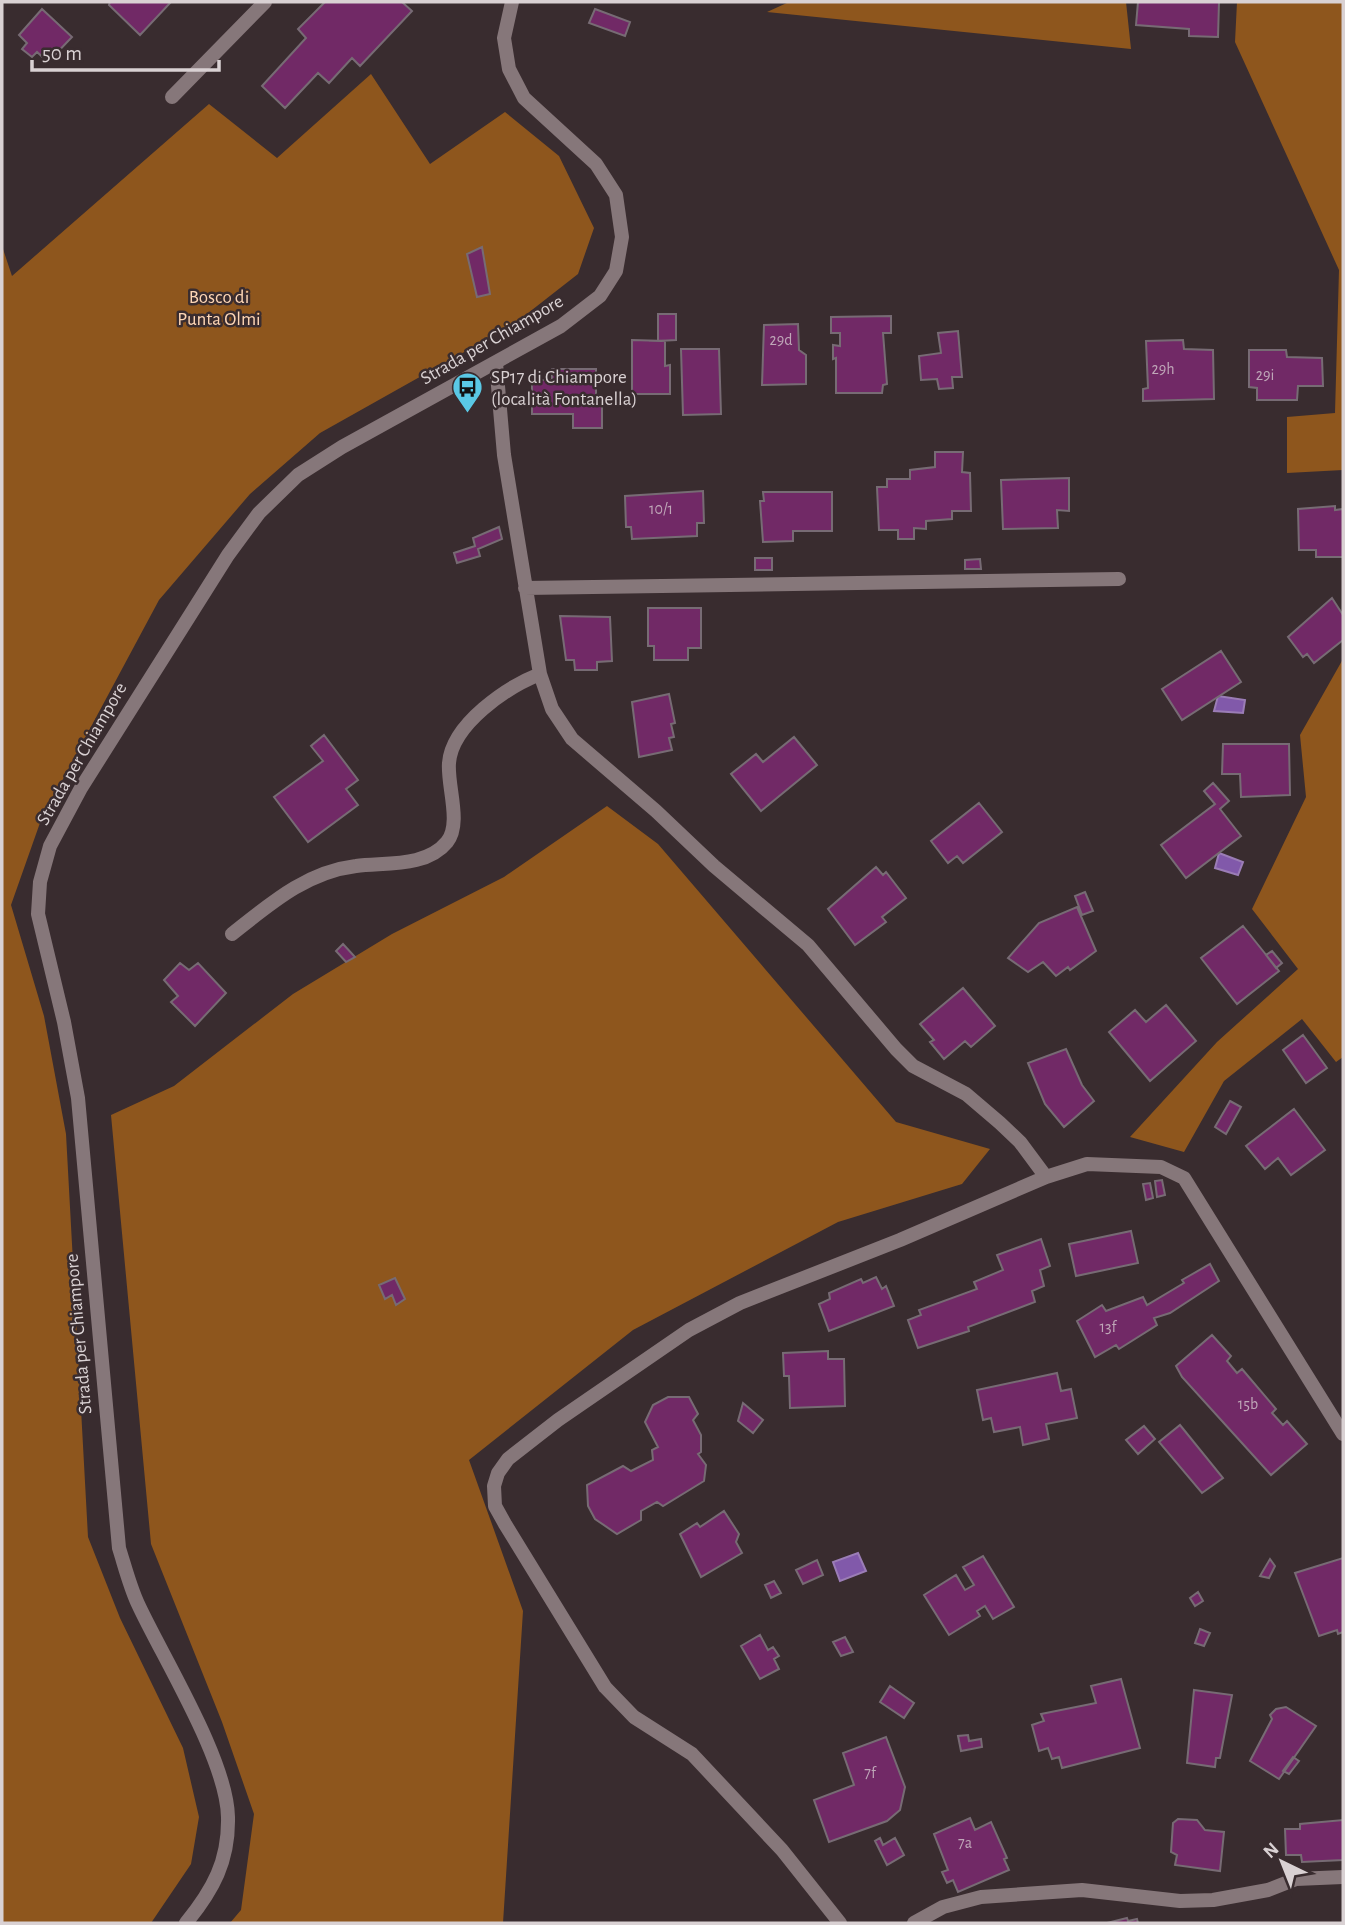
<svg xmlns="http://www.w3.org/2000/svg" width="1345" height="1925" viewBox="0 0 1345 1925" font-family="'Alegreya Sans',sans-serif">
<rect width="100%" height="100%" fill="#392c2f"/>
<!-- forest -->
<path fill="#8e561d" d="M789,2H1126L1131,49L767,12Z
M1237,2H1343V470L1287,473V417L1335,413L1339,270L1235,42Z
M371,74L430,164L505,112L559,156L594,228L578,274L514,324L320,433L250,494L159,600L41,820L11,905L44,1016L66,1134L88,1537L120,1618L183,1748L199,1817L191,1864L151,1923H2V246L12,276L209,104L277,158Z
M1343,659V1057L1336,1062L1302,1019L1224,1081L1184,1152L1130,1137L1217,1042L1298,969L1252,909L1306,797L1300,735Z
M607,806L658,844L896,1122L990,1149L962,1184L838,1222L633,1330L469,1460L523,1611L503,1923H230L241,1910L254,1814L222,1722L151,1544L111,1115L174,1086L293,994L392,934L504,877Z"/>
<!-- water -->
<path fill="#8159aa" stroke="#9b7db6" stroke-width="2" d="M1218,696L1245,700L1243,713L1214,711Z
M1219,853L1243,862L1238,875L1215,868Z
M858,1553L866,1571L840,1581L833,1562Z"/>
<!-- building -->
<path fill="#712966" stroke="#776b74" stroke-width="2" d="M110,2H171L140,35L109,5Z
M325,2H402L412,11L360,66L352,58L329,83L318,73L285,108L262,86L306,38L298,29Z
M1138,2H1219L1218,37L1189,36V29L1136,25Z
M42,9L72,37L48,62L37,52L32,57L22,49L27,43L19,35Z
M595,9L630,22L625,36L589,23Z
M482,247L490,294L477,297L467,254Z
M658,314H676V340L658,341Z
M891,316V333H883L887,384L883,385L882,393H836V358L833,359V345L840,346V333H831V317Z
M798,324L799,350L806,355V384L762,385L764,325Z
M958,331L962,377H952L953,388L939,389L937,379L921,380L919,356L941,353L938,333Z
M632,340L665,341V366L670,365V394H632Z
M1183,340L1184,349L1213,350L1214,399L1143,401V389L1148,388L1146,341Z
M681,349H719L721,414L683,415Z
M1249,350H1286L1287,357L1322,358L1323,386H1298L1297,400H1257V388L1249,387Z
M552,369H596V405L602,406V428H573V414H532V380H552Z
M935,452H963L962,472L970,473L971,511H952V519L926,521V529L914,528V539H898V530H879L877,487H887V479H910V470L935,467Z
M1069,478V511L1057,510L1058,528L1003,529L1001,480Z
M703,491L704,523H697V536L632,539L631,527H626L625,496Z
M763,492H832V531H793V541L763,542L760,501H764Z
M1335,506V510L1343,509V557H1316V550H1299L1298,509Z
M499,527L502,539L478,549L480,556L457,563L454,553L475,546L473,538Z
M755,558H772V570H755Z
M980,559L981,569H965V560Z
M1332,598L1343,615V640L1314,663L1307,654L1303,657L1288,637Z
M648,608H701V648H688V660H654V646H648Z
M560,616L610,617L612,661L597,662V670H575L574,660H566Z
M1221,651L1241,682L1182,720L1162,689Z
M669,694L675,723L671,724L674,737L669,738L672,750L639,757L632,702Z
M324,735L358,780L346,789L358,805L308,842L274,797L323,761L311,746Z
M794,737L817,765L761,811L731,774L756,754L763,762Z
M1223,744H1289L1290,795L1241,797L1240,774H1222Z
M1213,783L1229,801L1220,809L1241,836L1186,878L1161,845L1215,804L1204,791Z
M979,803L1002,832L963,863L957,856L948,863L931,841Z
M876,867L883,875L886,872L906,898L882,917L886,922L855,945L828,909Z
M1085,892L1093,911L1082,915L1075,896Z
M1077,907L1096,951L1070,970L1068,967L1056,976L1043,962L1028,972L1008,958L1039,923Z
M1243,926L1279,971L1237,1004L1201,958Z
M343,944L355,957L346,962L336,951Z
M1272,951L1282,963L1276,968L1266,955Z
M180,963L189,970L198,963L226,993L195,1026L171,1002L178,996L164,980Z
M963,988L995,1026L971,1047L965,1041L944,1059L930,1042L934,1040L920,1024Z
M1166,1005L1196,1041L1150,1081L1109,1032L1135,1010L1146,1022Z
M1303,1035L1327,1068L1306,1083L1283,1050Z
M1066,1049L1082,1085L1094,1101L1064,1127L1045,1104L1028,1063Z
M1230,1101L1241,1107L1226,1134L1215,1127Z
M1294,1109L1325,1150L1291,1175L1278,1158L1265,1169L1246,1146Z
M1162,1180L1165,1195L1157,1197L1155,1181Z
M1150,1183L1153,1198L1146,1200L1143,1184Z
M1131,1231L1138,1263L1076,1276L1069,1244Z
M1041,1239L1050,1266L1040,1270L1044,1286L1032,1291L1035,1302L968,1327L969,1331L918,1348L908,1320L921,1315L919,1310L977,1289L974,1282L1003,1270L997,1255Z
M1210,1264L1219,1281L1170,1313L1154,1318L1157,1325L1119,1349L1116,1345L1095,1357L1077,1321L1102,1305L1106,1311L1143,1297L1147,1305L1184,1283L1182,1280Z
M876,1277L882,1289L886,1286L894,1306L829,1331L819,1304L830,1299L829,1293L861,1279L863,1283Z
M395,1278L405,1299L396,1305L392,1295L385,1299L379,1285Z
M1212,1335L1231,1356L1227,1361L1237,1373L1242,1369L1276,1409L1272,1413L1283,1425L1287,1421L1307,1444L1271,1475L1182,1377L1176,1366Z
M828,1351V1359H844L845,1406L790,1408L789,1376H784L783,1353Z
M1057,1373L1061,1391L1071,1389L1077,1418L1046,1424L1049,1439L1023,1445L1020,1427L994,1432L991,1418L983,1420L977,1390Z
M668,1397H689L698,1414L693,1420L701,1435V1452L698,1454L706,1465L704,1481L663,1506L657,1502L641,1511V1520L617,1534L595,1519L588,1506L587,1485L623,1466L631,1471L653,1460L652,1450L658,1447L645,1422L653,1405Z
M743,1403L763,1420L753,1433L738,1421Z
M1180,1425L1223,1478L1202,1493L1159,1442Z
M1144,1426L1155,1439L1138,1454L1126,1440Z
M724,1511L739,1534L736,1542L742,1553L701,1577L680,1534L697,1523L700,1527Z
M983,1556L1014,1607L993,1619L985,1606L977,1611L980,1616L949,1635L924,1595L956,1575L965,1590L974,1585L963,1567Z
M1343,1558V1632L1338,1634L1337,1630L1319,1636L1295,1573Z
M1270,1559L1275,1566L1269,1578L1260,1576Z
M817,1560L823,1575L803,1584L796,1570Z
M774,1581L781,1593L771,1598L765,1585Z
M1198,1592L1203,1601L1195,1606L1190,1598Z
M1200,1629L1210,1633L1204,1646L1195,1643Z
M760,1635L768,1650L773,1647L779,1656L774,1659L779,1669L760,1679L741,1646Z
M845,1637L853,1652L841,1656L833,1642Z
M1121,1679L1140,1748L1062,1768L1059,1757L1052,1759L1048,1748L1039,1751L1032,1725L1044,1721L1041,1714L1096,1703L1091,1686Z
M890,1686L914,1703L904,1718L880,1702Z
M1194,1690L1232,1695L1220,1758H1216L1215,1767L1187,1763Z
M1286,1707L1316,1726L1279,1779L1250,1761L1272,1719L1270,1715L1276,1709Z
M968,1735L969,1741L981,1739L982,1747L961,1751L958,1736Z
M886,1737L905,1787L900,1810L887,1821L829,1842L814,1800L854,1785L843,1753Z
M1293,1757L1299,1761L1289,1774L1283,1771Z
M970,1818L975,1830L991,1822L1007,1858L1004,1859L1009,1870L958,1892L953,1880L947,1883L942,1872L948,1870L934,1834Z
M1178,1819L1197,1820L1205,1830L1224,1832L1220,1871L1175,1865L1177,1855L1171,1852L1173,1823Z
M1343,1820V1860L1302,1862L1301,1855H1286L1285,1829H1300V1824Z
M880,1838L883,1845L895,1838L904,1855L887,1865L875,1841Z
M1127,1918L1128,1921L1137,1919L1138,1923H1107Z"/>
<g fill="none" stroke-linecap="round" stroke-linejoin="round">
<!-- minor -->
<path stroke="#86777a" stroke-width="14" d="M172,97L265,2
M496,363L504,455L540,674L552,709L572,739L656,811L714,866L808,945L896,1049L913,1066L966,1094L1000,1123L1020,1142L1046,1177L1087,1164L1161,1167L1184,1178L1343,1434
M525,588L1119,579
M232,934C270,904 306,872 356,866C384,862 426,868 447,842C462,823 447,786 449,763C452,724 507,687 540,674
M840,1923L782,1850L692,1754L634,1717L605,1687L505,1524L495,1506L494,1486L498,1473L508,1459L558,1420L689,1330L740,1303L900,1240L1046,1177
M914,1923L943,1907L981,1897L1082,1890L1180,1901L1213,1900L1268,1890L1296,1879L1343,1877"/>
<!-- tertiary -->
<path stroke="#86777a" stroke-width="14" d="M186,1923C213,1890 229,1861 228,1817C227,1760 163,1658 138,1604C130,1587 125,1567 119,1548L78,1098L64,1022L38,914L40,882L50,846L81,788L228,555L259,513L298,475L342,447L561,326L600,296L616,271L622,237L616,195L596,164L524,98L509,69L504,38L512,2"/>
</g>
<!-- icons -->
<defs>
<symbol id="bus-pin" viewBox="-11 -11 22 30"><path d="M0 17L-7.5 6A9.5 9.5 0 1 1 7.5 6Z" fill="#5ac8e5" stroke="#392c2f"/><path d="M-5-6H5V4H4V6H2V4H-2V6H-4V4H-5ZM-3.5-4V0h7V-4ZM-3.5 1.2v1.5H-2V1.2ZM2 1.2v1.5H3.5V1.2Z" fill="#111"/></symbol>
</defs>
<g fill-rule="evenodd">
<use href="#bus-pin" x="450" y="370" width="35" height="47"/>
</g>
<g text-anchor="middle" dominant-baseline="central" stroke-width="5" stroke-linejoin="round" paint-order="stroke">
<!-- number labels -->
<g font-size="16" fill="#bfa7b8">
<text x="781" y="340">29d</text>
<text x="1163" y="369">29h</text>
<text x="1265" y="375">29i</text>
<text x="661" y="509">10/1</text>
<text x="1108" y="1327">13f</text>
<text x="1248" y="1404">15b</text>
<text x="870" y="1773">7f</text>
<text x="965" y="1843">7a</text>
</g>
<!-- park labels -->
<g font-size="19" fill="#fed6b5" stroke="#392c2f">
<text x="219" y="297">Bosco di<tspan x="219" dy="22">Punta Olmi</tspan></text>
</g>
<!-- street labels -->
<g font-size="19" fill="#d9d1d3" stroke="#392c2f">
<text transform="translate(492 340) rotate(-30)">Strada per Chiampore</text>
<text transform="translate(82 754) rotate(-60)">Strada per Chiampore</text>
<text transform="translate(79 1334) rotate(-95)">Strada per Chiampore</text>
</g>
<!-- poi labels -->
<g font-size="19" fill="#d9d1d3" stroke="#392c2f" text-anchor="start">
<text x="491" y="377">SP17 di Chiampore<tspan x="491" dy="22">(località Fontanella)</tspan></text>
</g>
</g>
<!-- border -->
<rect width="1345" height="1925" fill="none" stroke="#d9d1d3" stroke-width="7"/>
<!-- north arrow -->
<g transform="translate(1282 1862) rotate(317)" stroke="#392c2f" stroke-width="5" paint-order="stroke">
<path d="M0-5L12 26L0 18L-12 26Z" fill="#d9d1d3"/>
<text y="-10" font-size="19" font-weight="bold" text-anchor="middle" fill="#d9d1d3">N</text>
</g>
<!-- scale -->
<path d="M32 60v10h187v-10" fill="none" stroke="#d9d1d3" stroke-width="3.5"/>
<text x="42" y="60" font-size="21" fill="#d9d1d3" stroke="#392c2f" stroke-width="5" paint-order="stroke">50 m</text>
</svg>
